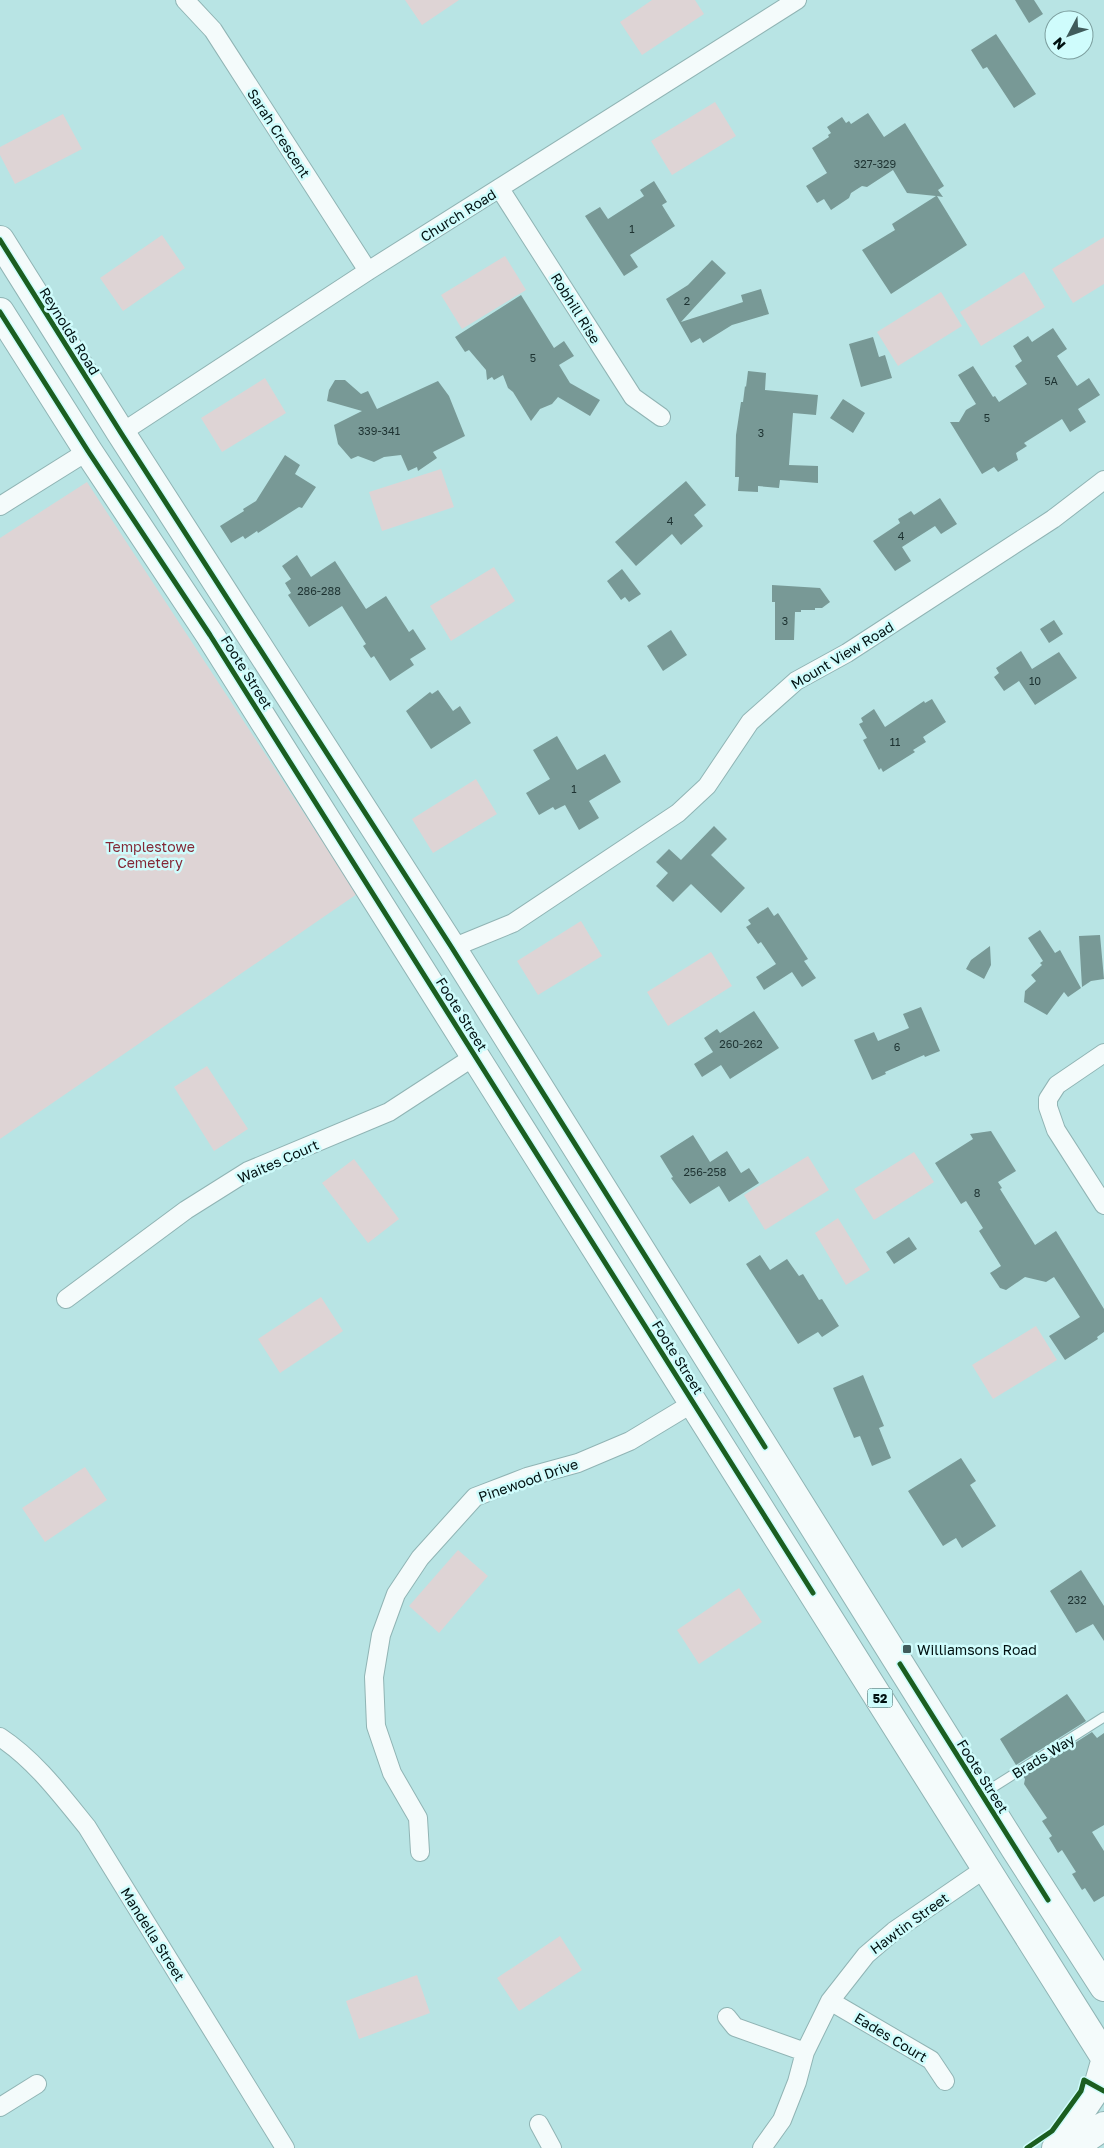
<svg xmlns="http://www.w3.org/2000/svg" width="1104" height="2148" viewBox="0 0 1104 2148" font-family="'Golos Text',sans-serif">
<rect width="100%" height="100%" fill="#b8e4e4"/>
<!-- green -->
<path fill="#ded4d5" d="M405,0H459L422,25Z
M652,0H695L704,14L642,55L620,22Z
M715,102L736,136L672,175L651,141Z
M63,114L82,149L15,184L0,155V147Z
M162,235L185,268L123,311L100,278Z
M1104,237V284L1073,303L1052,269Z
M505,256L526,290L462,329L441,295Z
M1024,272L1045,307L981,346L960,312Z
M941,292L962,326L898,366L877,332Z
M265,378L286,413L222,452L201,418Z
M441,469L454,507L382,531L369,492Z
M87,482L357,894L0,1139V538Z
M494,567L515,601L451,641L430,606Z
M476,779L497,814L433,853L412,819Z
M581,921L602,956L538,995L517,961Z
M711,952L732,986L668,1026L647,992Z
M207,1066L248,1129L214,1151L174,1087Z
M914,1152L934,1182L874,1220L854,1189Z
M808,1156L829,1190L765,1230L744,1195Z
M354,1159L399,1219L368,1243L322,1183Z
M838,1218L870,1270L846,1285L815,1233Z
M321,1297L343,1331L280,1373L258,1339Z
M1036,1326L1057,1360L993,1399L972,1365Z
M85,1467L107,1500L45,1542L22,1508Z
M458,1550L488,1576L439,1633L409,1606Z
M739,1588L762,1622L699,1664L677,1630Z
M560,1936L582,1970L519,2011L497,1978Z
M417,1975L430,2013L359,2039L346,2001Z"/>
<!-- building -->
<path fill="#789996" d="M1015,0H1034L1043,14L1029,23Z
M996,34L1036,94L1014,108L987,67L983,69L971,50Z
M868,113L884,137L905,123L944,186L938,190L943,197L937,196L967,245L891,294L862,250L895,230L892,224L936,196L907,193L893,170L867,187L862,186L851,193L849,198L831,210L824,199L817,203L806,186L827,173L812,148L829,137L828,135L831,133L827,127L842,117L846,123L849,121L851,124Z
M654,181L667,202L662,205L675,226L630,255L638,267L624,276L585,216L600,207L608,219L644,196L640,190Z
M712,260L726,273L681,322L743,302L741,295L761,289L769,314L732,325L703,343L700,338L691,343L666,299L688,285Z
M521,295L554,348L564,341L574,356L559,365L570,383L600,400L590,416L558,397L552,404L540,409L531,421L513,392L508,388L503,375L494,380L492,377L487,380L486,370L469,350L465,352L455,337Z
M1053,328L1067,349L1057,356L1077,386L1089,378L1100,395L1078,409L1086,422L1070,432L1062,419L1024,443L1027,446L1016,453L1018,460L998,472L994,467L982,474L950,422H959L966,410L976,404L958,375L973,366L993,397L995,396L999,402L1027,384L1015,366L1022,361L1013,346L1028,336L1032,342Z
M873,337L879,357L885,355L892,378L861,387L849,344Z
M748,371L766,373L765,390L818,395L816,415L793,413L789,465L818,466V483L780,480L779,488L758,486V492L738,491L739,477H735L736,435L741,402H743L745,386L746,387Z
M335,380H345L361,394L368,391L377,409L438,381L449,396L465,436L433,452L437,458L418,471L417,467L408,471L401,455L384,457L374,462L358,456L351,459L338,444L334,425L362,411L327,401L329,390Z
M843,399L865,413L853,433L830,418Z
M285,455L300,465L295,474L316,487L302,508L299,507L258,533L257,531L245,539L243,536L231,543L220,526L244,511L243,509L256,501Z
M686,481L706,505L694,515L703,526L681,545L672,534L636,566L615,542Z
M940,498L957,524L941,534L935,526L902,547L911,561L895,571L873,541L900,523L898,519L911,511L914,515Z
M297,555L311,577L335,561L366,609L386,596L409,632L413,629L426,649L410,659L414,665L390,681L374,656L371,658L363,646L366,644L342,606L309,627L288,595L291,593L285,583L291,579L282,566Z
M622,569L641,594L629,602L625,597L621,600L607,581Z
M772,585L820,588L830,602L822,608H815V610H801V612H795L794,640H775V602H772Z
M1054,620L1063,634L1049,643L1040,629Z
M671,630L687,655L663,671L647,646Z
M1021,651L1032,669L1059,652L1077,678L1035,705L1019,681L1004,691L994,677L999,673L996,668Z
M438,690L453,711L460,706L471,723L431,749L406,711L430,692L432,694Z
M932,699L946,722L923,737L926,742L913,750L915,752L883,772L881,768L879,770L863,740L867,738L859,724L863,722L861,718L874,709L885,727L924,701L925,703Z
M557,736L577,770L605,754L621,782L589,801L599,818L579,830L565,805L555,810L553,807L539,815L526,793L550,779L533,750Z
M714,826L727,839L711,855L745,888L721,913L691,884L673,902L656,886L668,873L656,862L669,849L681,860Z
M768,907L774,916L778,913L808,959L804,961L816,978L802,987L792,972L764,990L756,977L776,964L761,942L758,944L746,927L751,924L748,920Z
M1040,930L1055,953L1060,950L1081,988L1068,997L1064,992L1047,1015L1024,1002L1025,991L1036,981L1031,975L1042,965L1040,963L1043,961L1028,938Z
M1100,935L1104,979L1091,981L1082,987L1079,936Z
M990,946L991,965L984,979L966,969L971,960Z
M921,1007L940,1051L925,1057L924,1055L885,1072L886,1074L872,1080L854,1040L874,1032L878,1041L909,1028L903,1014Z
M754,1011L779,1048L730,1079L721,1065L702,1077L694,1064L713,1052L704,1038L717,1029L720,1033Z
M991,1131L1016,1171L998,1182L1002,1188L1000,1189L1035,1245L1056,1231L1104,1309V1332L1097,1337L1098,1339L1065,1360L1049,1336L1080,1317L1054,1277L1046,1282L1025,1277L1006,1290L1000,1288L990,1273L1001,1266L979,1231L983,1228L966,1201L961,1204L935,1163L973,1139L970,1134Z
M693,1135L710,1162L727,1151L741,1173L749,1168L759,1183L729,1202L719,1186L690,1204L671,1178L673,1177L660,1156Z
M909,1237L917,1249L894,1264L886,1252Z
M760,1255L770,1270L787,1259L799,1276L803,1274L819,1300L822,1299L839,1326L822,1337L818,1332L798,1344L746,1264Z
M863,1375L884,1426L879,1428L891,1458L872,1466L860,1436L854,1438L833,1388Z
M961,1458L976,1481L970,1485L996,1526L962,1548L956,1538L943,1546L908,1491Z
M1081,1570L1104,1606V1641L1093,1624L1076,1633L1050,1591Z
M1067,1694L1086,1721L1016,1765L1000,1739Z
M1092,1732L1097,1738L1104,1733V1825L1092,1832L1104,1851V1896L1094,1902L1085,1888L1082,1890L1072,1874L1076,1872L1062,1850L1058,1853L1049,1838L1052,1836L1042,1821L1047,1818L1024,1784L1025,1779L1023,1776Z"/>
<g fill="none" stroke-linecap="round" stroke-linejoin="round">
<defs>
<path id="lane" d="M984,1793L1104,1717"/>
<path id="street" d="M185,0L213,30L368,271
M500,189L633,397L661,417
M121,433L368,271L797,0
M0,506L88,451
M452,948L513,923L678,813L707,786L750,722L796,681L847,653L1053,519L1104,480
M1104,1053L1057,1085L1048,1099V1107L1056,1130L1104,1205
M66,1299L186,1210L248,1171L389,1112L475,1056
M0,1737C35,1760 61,1795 87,1827L285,2148
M420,1852L418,1818L392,1773L376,1726L374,1677L381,1635L396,1594L420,1558L475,1497L527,1477L578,1463L630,1441L693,1403
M830,2001L931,2060L945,2081
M727,2017L735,2027L805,2052
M0,2107L37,2084
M539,2124L552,2148
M762,2148L782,2120L797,2082L805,2052L830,2001L866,1955L894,1931L986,1868"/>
<path id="primary" d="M0,240L121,433L452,948L1016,1850L1104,1987
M0,312L88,451L210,635L1104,2056
M1056,2148L1098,2086L1104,2065
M1072,2148L1104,2126"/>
</defs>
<!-- lane casing -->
<use href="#lane" stroke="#90b4b4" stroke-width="11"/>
<!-- street casing -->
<use href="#street" stroke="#90b4b4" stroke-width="20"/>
<!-- primary casing -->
<use href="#primary" stroke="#90b4b4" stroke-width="30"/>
<!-- lane -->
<use href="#lane" stroke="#f4fbfb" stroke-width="9"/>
<!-- street -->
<use href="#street" stroke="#f4fbfb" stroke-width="18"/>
<!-- primary -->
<use href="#primary" stroke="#f4fbfb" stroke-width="28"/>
<defs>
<path id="cycleway" d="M0,240L121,433L452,948L765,1447
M0,312L88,451L210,635L813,1593
M900,1664L1048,1900
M1027,2148L1052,2131L1081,2091L1084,2080L1104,2091"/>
</defs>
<!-- cycleway casing -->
<use href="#cycleway" stroke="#cffcfc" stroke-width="8"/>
<!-- cycleway -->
<use href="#cycleway" stroke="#1b5e20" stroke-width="5"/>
</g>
<!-- markers -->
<rect fill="#405b5b" stroke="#cffcfc" stroke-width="2" x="902" y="1644" width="10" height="10" rx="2.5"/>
<g text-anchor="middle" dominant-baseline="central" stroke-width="5" stroke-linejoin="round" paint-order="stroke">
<!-- number labels -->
<g font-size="11" fill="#1e3332">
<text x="875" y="163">327-329</text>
<text x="632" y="228">1</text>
<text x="687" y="300">2</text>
<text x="533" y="357">5</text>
<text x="1051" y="380">5A</text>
<text x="987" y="417">5</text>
<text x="379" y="430">339-341</text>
<text x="761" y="432">3</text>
<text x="670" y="520">4</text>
<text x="901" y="535">4</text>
<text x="319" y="590">286-288</text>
<text x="785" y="620">3</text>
<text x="1035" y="680">10</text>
<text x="895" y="741">11</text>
<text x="574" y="788">1</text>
<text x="741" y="1043">260-262</text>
<text x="897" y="1046">6</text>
<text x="705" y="1171">256-258</text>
<text x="977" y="1192">8</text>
<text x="1077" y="1599">232</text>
</g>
<!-- shield labels -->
<rect fill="#cffcfc" stroke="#3e5858" stroke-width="1" x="867.5" y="1688.5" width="25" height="19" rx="4"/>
<g font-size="12" font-weight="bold" fill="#011">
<text x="880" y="1698">52</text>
</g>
<!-- street labels -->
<g font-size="14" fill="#011" stroke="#cffcfc">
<text transform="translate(279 133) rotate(57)">Sarah Crescent</text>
<text transform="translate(458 215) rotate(-32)">Church Road</text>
<text transform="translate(576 308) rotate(58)">Robhill Rise</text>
<text transform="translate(70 331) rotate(58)">Reynolds Road</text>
<text transform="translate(842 655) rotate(-31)">Mount View Road</text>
<text transform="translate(247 672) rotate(58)">Foote Street</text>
<text transform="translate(462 1014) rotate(58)">Foote Street</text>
<text transform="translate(278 1161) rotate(-24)">Waites Court</text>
<text transform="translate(678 1357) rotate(58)">Foote Street</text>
<text transform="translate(528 1480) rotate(-19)">Pinewood Drive</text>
<text transform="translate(1043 1756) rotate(-32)">Brads Way</text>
<text transform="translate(983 1776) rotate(58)">Foote Street</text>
<text transform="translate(909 1923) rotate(-36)">Hawtin Street</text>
<text transform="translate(153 1934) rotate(58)">Mandella Street</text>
<text transform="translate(891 2037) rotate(31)">Eades Court</text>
</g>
<!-- park labels -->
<g font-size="14" fill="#842836" stroke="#cffcfc">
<text x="150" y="846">Templestowe<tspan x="150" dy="16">Cemetery</tspan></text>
</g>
<!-- poi labels -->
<g font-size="14" fill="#011" stroke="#cffcfc" text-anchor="start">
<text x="917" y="1649">Williamsons Road</text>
</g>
</g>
<!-- north arrow -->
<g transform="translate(1069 35) rotate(229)"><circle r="24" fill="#cffcfc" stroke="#7c9e9e"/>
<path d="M0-4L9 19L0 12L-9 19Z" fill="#405b5b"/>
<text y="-8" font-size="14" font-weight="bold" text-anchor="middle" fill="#001111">N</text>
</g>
</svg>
